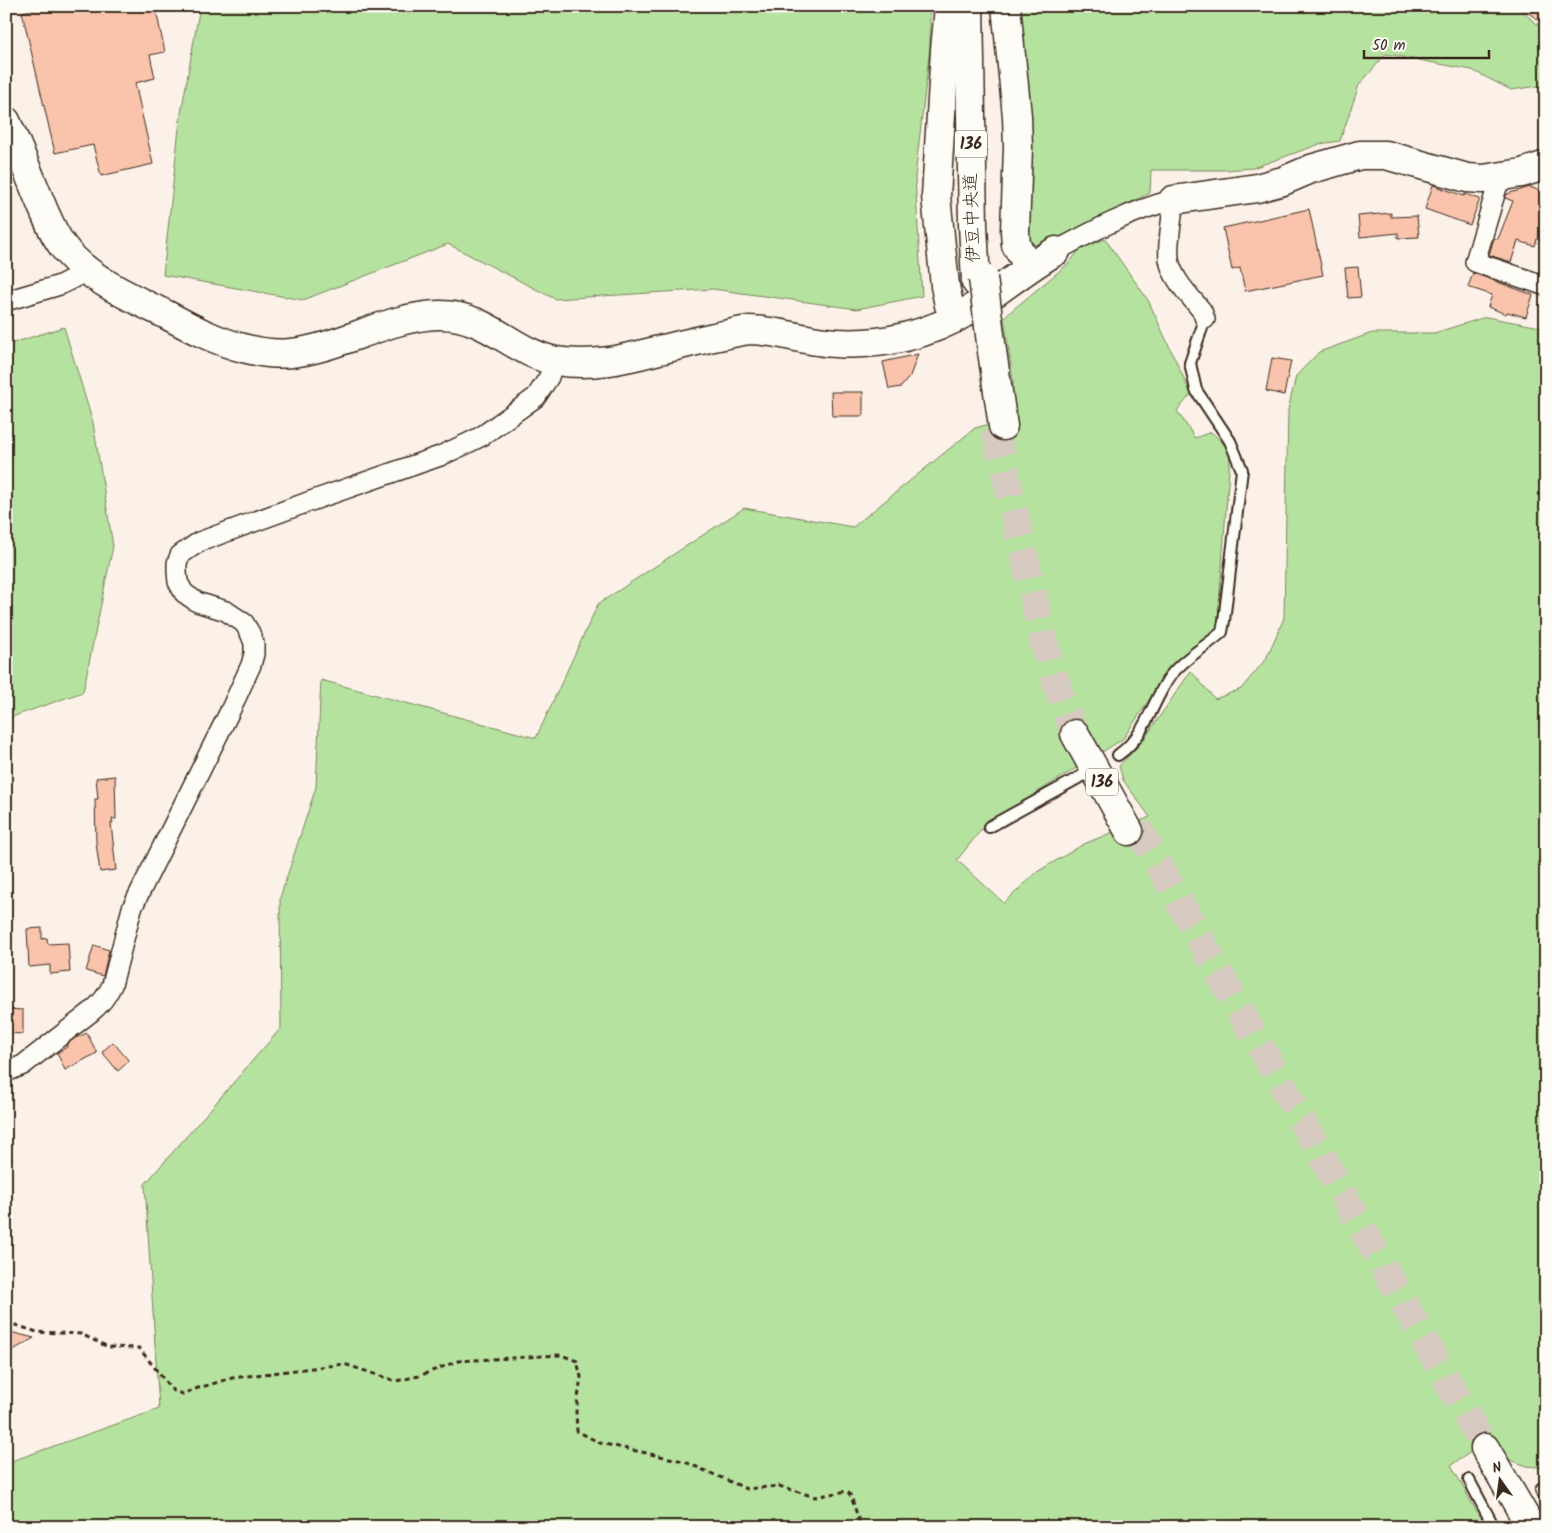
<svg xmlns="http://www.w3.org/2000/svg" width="1552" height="1533" viewBox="0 0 1552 1533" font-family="Kalam,'Klee One',sans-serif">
<rect width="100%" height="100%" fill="#fcf1e8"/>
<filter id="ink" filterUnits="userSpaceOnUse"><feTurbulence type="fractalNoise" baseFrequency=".02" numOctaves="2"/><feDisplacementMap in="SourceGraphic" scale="10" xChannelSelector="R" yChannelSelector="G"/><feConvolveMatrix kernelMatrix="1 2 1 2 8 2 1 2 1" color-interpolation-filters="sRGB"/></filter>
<g filter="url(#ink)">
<!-- green -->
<path fill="#b6e29f" stroke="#78865e" d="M200,6H930V47L915,177L922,296L857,309L713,289L555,299L448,244L303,300L163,275L180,119Z
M1015,6H1516L1546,32V85L1511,90L1472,70L1386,54L1359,85L1340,141L1320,144L1253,168L1226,170H1151L1150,193L1041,246L1030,243L1025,224Z
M1105,239L1148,300L1191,394L1177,411L1195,438L1211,432C1220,440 1227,445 1230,456L1217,633L1167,673L1123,739L985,825L957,860L1004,903L1037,872L1084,844L1150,817L1123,780L1119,766L1142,742L1191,671L1215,699L1241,689L1266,659L1284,618L1288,410L1296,376L1319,352L1372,333H1434L1486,317L1546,328V1468L1527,1466L1504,1458L1491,1439L1451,1465L1485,1527H6V1463L159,1409L145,1184L281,1028L280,898L316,787L321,680L536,738L598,604L744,508L853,527L975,428L1012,418L1013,381L1004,317L1069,263L1080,249Z
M64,327L93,423L113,546L83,692L6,719V345Z"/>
<!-- building -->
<path fill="#f9c3ac" stroke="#3b2a1e" d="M48,6H155L165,52L150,55L155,78L135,83L153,164L101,176L93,145L55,153L22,12Z
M1518,6H1546V25Z
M1433,185L1464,196L1465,194L1480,199L1470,225L1425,209Z
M1530,187L1546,193V242L1537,239L1535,246L1518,241L1511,262L1489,255L1494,238L1498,239L1513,201L1505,198L1507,194Z
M1309,209L1323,275L1245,291L1240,268L1232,270L1223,228Z
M1391,213V217L1417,216L1419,237L1398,238V233L1360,237L1358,216Z
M1358,267L1361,297L1348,298L1345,268Z
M1473,273L1533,295L1526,317L1507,312L1506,314L1488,307L1492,295L1468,287Z
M918,354L910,376L901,387L889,389L883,362Z
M1272,358L1291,361L1284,395L1266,391Z
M831,392H863V416H832Z
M115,776L116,819H112L113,823H111L116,870L100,872L96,843L95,799H98L96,778Z
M42,928V939L47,938L48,944L68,943L70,972L50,974V965L29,967L27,929Z
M94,945L109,950L103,976L86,971Z
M6,1009L23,1010V1034L6,1033Z
M87,1033L97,1053L65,1070L57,1053L67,1047L66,1045L75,1038Z
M113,1042L129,1061L118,1071L102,1052Z
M6,1331L34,1338L6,1354Z"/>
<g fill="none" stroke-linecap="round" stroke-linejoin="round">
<!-- highway-tunnel -->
<path stroke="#d5c9c0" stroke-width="28" stroke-dasharray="28 14" stroke-linecap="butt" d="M995,428L1045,647L1063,705L1075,734
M1137,826L1485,1448"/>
<defs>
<path id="lane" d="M1118,755C1148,734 1151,702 1171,675C1185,657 1206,647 1222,632L1224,621L1242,470L1230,441L1196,390L1190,363L1205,319
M989,827L1089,772
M1469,1480L1494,1527
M1546,1485L1541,1490L1546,1500"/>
<path id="street" d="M1500,177L1475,262L1546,286
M1056,251C1093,231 1132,210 1173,200C1173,219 1167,240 1169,259C1172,279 1190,296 1202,311L1205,319
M6,301L60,285L87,271
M6,1072L23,1065L91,1012C101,1004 107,996 112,985L132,908L230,711L251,665L254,654V643L250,633L244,623L226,611L197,602L184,593L178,582L177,572V563L180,555L199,542L308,502L440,456L466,444L482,436L536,397L549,377L554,360"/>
<path id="secondary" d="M949,6L945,50L936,196L945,286L949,305L954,319
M1006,6L1017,116L1018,148L1015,231L1016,245L1029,267
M6,121C17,145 27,169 37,194C44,211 51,230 62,245C84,277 132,298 167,315C191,328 216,341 243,348C258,352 275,355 291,353C341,348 388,316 439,315C487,314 513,353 556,361C592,367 625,359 659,350C689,343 719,335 749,330C779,330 806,342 836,343C881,346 929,335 968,311C998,292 1025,269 1056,251
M1173,200L1257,188L1283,181L1311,169L1360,155H1386L1467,178L1483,179L1522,173L1546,165"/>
<path id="highway" d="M969,6L973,225L976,282
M992,351L1003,426
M1075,734L1129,831
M1485,1448L1531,1527"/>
</defs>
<!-- lane casing -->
<use href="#lane" stroke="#3b2a1e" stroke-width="14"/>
<!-- street casing -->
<use href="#street" stroke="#3b2a1e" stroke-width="22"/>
<!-- secondary casing -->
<use href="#secondary" stroke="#3b2a1e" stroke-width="31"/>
<!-- highway casing -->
<use href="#highway" stroke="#3b2a1e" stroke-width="31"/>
<!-- path -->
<path stroke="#3b2a1e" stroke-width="3" stroke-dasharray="5 4" stroke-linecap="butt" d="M6,1322L37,1332L81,1334L108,1347L139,1348L173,1391L183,1394L195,1389L232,1378L344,1364L396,1381L419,1376L458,1361L561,1355L577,1361L581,1377L576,1412L577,1431L600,1443L683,1461L747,1489L779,1486L815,1497L847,1491L851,1496L861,1527"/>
<!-- lane -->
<use href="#lane" stroke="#fdfcf7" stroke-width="10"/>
<!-- street -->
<use href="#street" stroke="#fdfcf7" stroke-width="19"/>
<!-- secondary -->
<use href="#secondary" stroke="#fdfcf7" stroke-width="28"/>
<!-- highway -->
<use href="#highway" stroke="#fdfcf7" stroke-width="28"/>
<defs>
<path id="highway-bridge" d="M983,278L992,351"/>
</defs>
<!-- highway-bridge casing -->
<use href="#highway-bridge" stroke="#3b2a1e" stroke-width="31" stroke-linecap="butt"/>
<!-- highway-bridge -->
<use href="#highway-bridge" stroke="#fdfcf7" stroke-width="28"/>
</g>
</g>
<g text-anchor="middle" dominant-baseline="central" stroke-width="4" stroke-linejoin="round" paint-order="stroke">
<!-- shield labels -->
<g fill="#fdfcf7" stroke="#75695f" stroke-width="1">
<rect x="955" y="130.5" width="32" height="27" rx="4"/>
<rect x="1086" y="768.5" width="32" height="27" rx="4"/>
</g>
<g font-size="16" font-weight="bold" fill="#3b2a1e">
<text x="971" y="144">136</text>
<text x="1102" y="782">136</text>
</g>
<!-- street labels -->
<g font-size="18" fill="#3b2a1e" stroke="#fdfcf7">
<text transform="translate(973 218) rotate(-92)">伊豆中央道</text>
</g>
</g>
<!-- margin -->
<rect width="1552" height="1533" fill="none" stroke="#fdfcf7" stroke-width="25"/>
<rect x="12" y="12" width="1527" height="1508" fill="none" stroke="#3b2a1e" stroke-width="2" filter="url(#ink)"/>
<!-- north arrow -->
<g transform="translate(1500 1480) rotate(346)" stroke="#fdfcf7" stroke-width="4" paint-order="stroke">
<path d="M0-4L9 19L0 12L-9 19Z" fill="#3b2a1e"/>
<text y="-8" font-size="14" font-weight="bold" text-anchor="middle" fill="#3b2a1e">N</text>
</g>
<!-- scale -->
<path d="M1364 50v8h125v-8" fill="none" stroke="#3b2a1e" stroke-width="2.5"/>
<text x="1372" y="50" font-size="15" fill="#3b2a1e" stroke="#fdfcf7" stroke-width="4" paint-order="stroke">50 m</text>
</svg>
